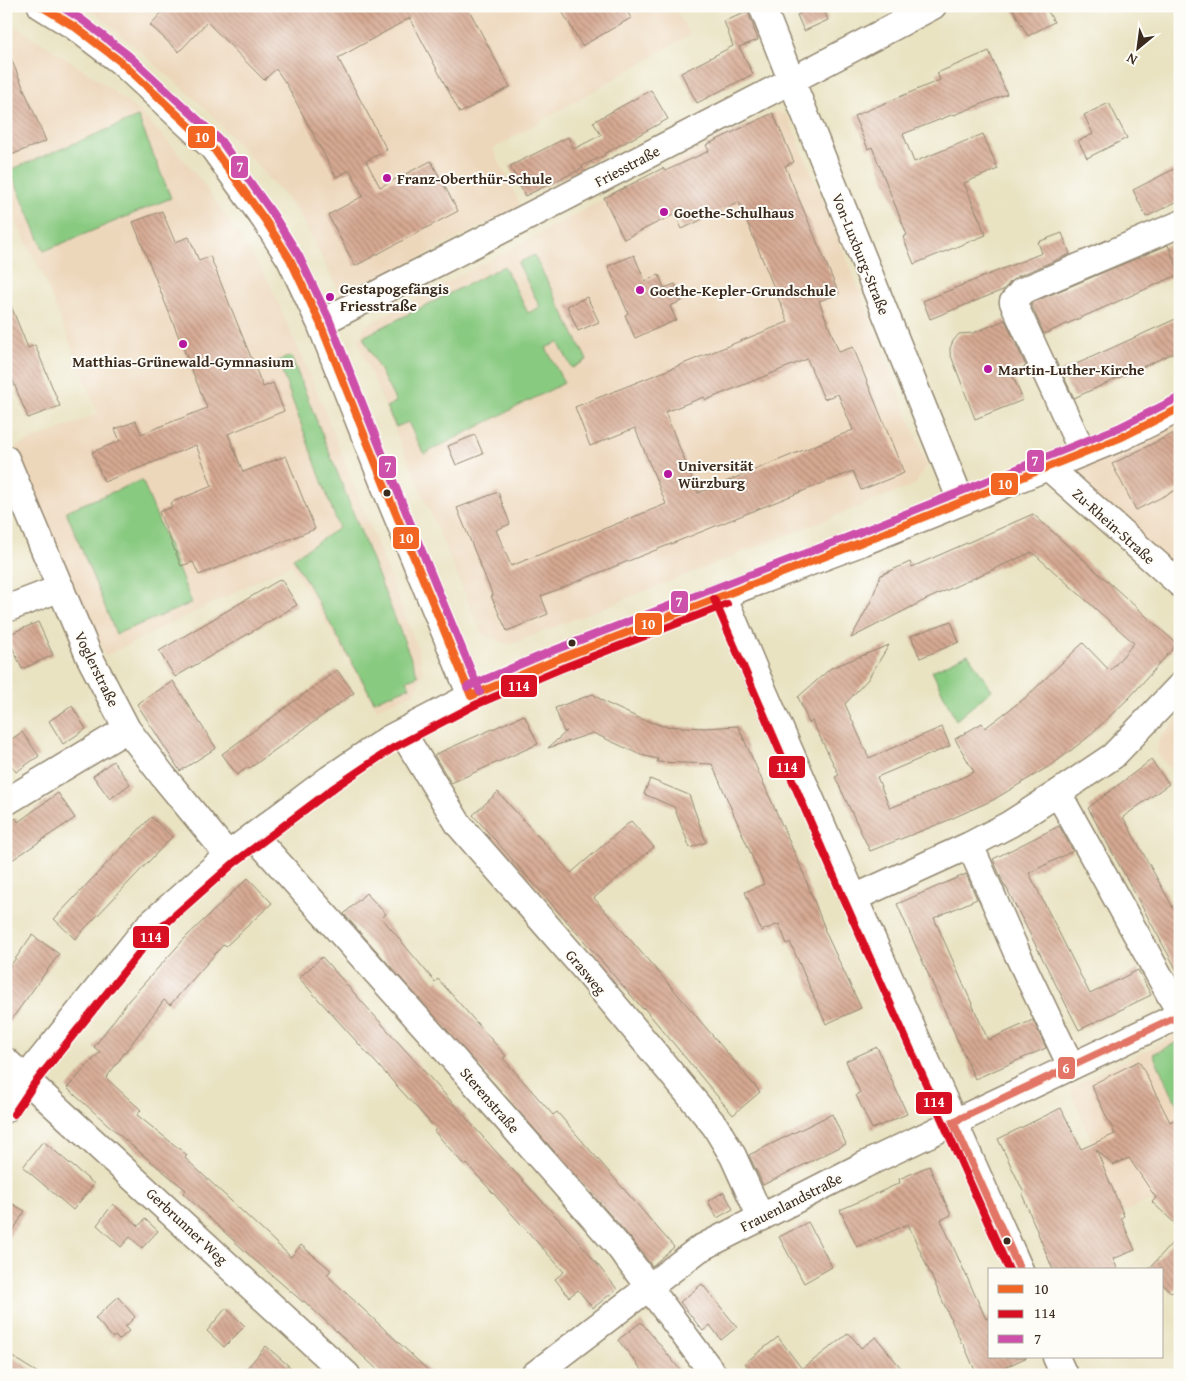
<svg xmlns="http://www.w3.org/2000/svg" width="1186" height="1381" viewBox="0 0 1186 1381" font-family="'Gentium Book Plus',serif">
<defs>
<pattern id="building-back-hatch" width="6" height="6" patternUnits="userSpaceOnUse" patternTransform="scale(1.25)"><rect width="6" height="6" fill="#d6a992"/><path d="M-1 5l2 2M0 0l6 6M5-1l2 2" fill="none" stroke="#af8a77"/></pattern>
</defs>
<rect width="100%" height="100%" fill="#fdfcf7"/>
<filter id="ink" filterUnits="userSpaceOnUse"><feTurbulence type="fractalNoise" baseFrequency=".02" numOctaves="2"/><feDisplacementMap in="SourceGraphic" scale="10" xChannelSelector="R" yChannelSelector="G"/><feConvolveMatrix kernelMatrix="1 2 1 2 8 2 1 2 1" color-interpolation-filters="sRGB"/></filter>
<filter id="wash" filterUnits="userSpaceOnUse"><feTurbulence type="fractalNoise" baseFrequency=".0096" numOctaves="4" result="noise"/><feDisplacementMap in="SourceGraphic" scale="20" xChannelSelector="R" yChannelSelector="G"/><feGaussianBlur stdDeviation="1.12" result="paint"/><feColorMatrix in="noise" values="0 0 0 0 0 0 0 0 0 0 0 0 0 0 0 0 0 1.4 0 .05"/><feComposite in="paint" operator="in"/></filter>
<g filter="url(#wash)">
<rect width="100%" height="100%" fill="#e9e3c2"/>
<!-- built -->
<path fill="#edd7bb" d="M83,6H674L690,35L493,149L521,206L342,297L297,210L206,109L98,15Z
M6,20L96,78L141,113L173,147L201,181L233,226L269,282L323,406L417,646L423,672L414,693L377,709L291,564L105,656L55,550L15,447L98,414L42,273L6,202Z
M779,112L788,116L858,286L927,465L916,484L509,645L482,634L358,343L365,326L706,145L773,113Z
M1180,405V582L1048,465Z
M1180,716V782L1157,753L1158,741Z
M1180,1034V1173L1156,1198L1123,1212L1069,1088Z"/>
<!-- green -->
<path fill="#89ca81" stroke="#627a50" d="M138,117L171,198L44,251L10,170Z
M534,255L587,360L572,368L558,342L546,348L564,383L424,454L408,422L396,427L386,407L396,402L363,337L504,266L528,313L540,307L518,263Z
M291,356L418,676L407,680L410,687L374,701L293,558L339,528L278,361Z
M142,480L192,603L116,634L66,511Z
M968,654L992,690L956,720L932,671Z
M1180,1041V1111L1153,1054Z"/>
<g id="blocks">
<!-- building -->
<path fill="url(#building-back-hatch)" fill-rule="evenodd" d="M168,6H467L510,87L460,113L410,18L338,58L387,150L366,161L380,187L431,161L458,211L355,266L328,215L363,196L350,170L336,177L287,85L276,69L264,80L207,22L179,52L150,25Z
M559,6H624L631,18L582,46Z
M801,6H822L828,20L804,31L797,15L803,12Z
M1011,6H1045L1054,22L1028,36Z
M748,12L758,40L739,47L753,74L697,103L681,73L733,46L724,21Z
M6,47L46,141L6,157Z
M989,51L1007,94L954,115V114L903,134L914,162L983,134L998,169L964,183L986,235L914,264L903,237L907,235L872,147L868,149L854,116L940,80L937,73Z
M651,90L668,119L604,154L605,155L582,166L583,168L525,196L510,166L568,137L574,149L601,135L593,122Z
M1109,103L1127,138L1087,158L1078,141L1093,134L1084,115Z
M773,113L794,162L785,166L839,294L819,301L839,352L853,347L904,473L861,490L853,471L541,596L548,614L507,631L491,596H493L457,508L498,492L510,524L496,530L511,566L666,504L635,428L590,446L575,407L788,322L739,202L682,229L675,214L624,239L604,198L663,168L665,171L709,151L706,145ZM807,359L824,399L838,394L853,430L698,493L665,412L704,397L706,400Z
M1180,166V200L1146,217L1133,190Z
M162,211L175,242L189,237L199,261L210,256L263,387L273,383L284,411L228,434L243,472L286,456L315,529L199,575L193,562L181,566L159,512L172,507L170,503L212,486L196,445L104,482L92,452L120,441L115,429L136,421L141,434L207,408L133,222Z
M1062,233L1070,254L1016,277L1010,282L1003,290L930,319L923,301L1042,253L1038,242Z
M1168,245L1180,274L1044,334L1031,304V303Z
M634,255L645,281L659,275L664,288L675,284L682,301L670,306L676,320L635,338L625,315L628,313L608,266Z
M6,296H7L28,348L35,345L60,406L28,418L6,364Z
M587,297L599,322L578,331L567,306Z
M1180,317V350L1074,398L1061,371Z
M1005,320L1026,366L1011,372L1023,400L975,419L950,353V348L953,341L959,334L973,333Z
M1180,430V488L1136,510L1112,464Z
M475,435L483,454L456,465L448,446Z
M1033,514L1177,644L1130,697L1087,738L1053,764L993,800L944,822L870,851L835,777L839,775L812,721L809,723L798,697L831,668L889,645L868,679L845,704L869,758L942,727L950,746L877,777L890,808L931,792L974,772L955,739L982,723L985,728L1025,698L1083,643L1110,671L1134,643L1032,552L925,600L851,638L870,603L881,575L910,562L912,567Z
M281,579L297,605L175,677L159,651Z
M951,621L959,642L920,658L911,636Z
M38,622L53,655L22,669L7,635Z
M337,670L354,693L250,768L248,767L237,775L222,754Z
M173,681L216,748L180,771L137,704Z
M593,694L606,703L641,719L663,726L705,728L738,726L802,870L825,929H824L861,1008L826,1024L790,942L787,944L779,924L761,931L745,892L764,884L712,764L657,762L658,759L641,755L593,733L548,748L567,731L564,732L555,708Z
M72,706L86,729L63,744L49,721Z
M524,715L538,744L451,783L434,755Z
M22,732L39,756L16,772L6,758V743Z
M1151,760L1169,784L1123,817L1180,920V976L1088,808Z
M113,761L130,784L110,799L93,776Z
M650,779L689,795L706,842L690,848L674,807L644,794Z
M498,792L571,873L631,821L654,847L594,898L686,1004L760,1092L733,1115L644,1008L643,1009L564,918L473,815Z
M58,793L75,818L6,864V825L16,818L18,822Z
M151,817L172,837L75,939L54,919Z
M1059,826L1073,851L1029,873L1090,994L1138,970L1151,995L1079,1030L1006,887H1005L993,859Z
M966,874L977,899L934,918L988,1040L1033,1020L1046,1048L975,1079L897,904Z
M248,878L272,903L226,946L224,944L170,1005L164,1000L106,1078L141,1110L137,1115L187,1155L185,1158L291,1257L301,1245L331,1270L327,1275L433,1375H383L304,1301L303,1302L258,1263L207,1216L183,1193L186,1190L132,1146L67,1088L100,1052L94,1047L129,1000L186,937Z
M366,893L386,914L382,918L435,982L438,979L506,1056L503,1058L553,1115L557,1112L674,1247L652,1266L630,1237L344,914Z
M32,935L59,954L6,1027V972Z
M322,957L500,1156L577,1239L617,1289L593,1308L578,1290L569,1297L555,1279L564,1272L467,1164L465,1166L434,1131L436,1129L299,978Z
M877,1047L907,1114L872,1129L856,1095L860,1093L846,1061Z
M1139,1061L1170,1122L1180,1117V1228L1152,1202L1156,1198L1129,1158L1113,1165L1096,1149L1124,1216L1121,1218L1135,1250L1113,1259L1118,1270H1053L1022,1194L1024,1193L998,1139L1061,1108L1081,1149L1115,1134L1091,1085Z
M832,1114L846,1144L763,1185L749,1155Z
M43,1141L94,1184L73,1210L23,1167Z
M929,1166L951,1215L941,1220L986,1319L990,1317V1357H1027L989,1375H977L963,1343L962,1344L908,1224L857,1247L840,1210L900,1183L899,1179Z
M724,1192L733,1209L717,1218L708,1201Z
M6,1200L25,1211L6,1242Z
M113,1204L139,1226L145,1219L158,1231L142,1248L130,1237L121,1247L97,1225Z
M808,1222L832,1267L804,1283L779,1237Z
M1180,1234V1284L1172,1293L1162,1284V1270H1148Z
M702,1284L737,1327L721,1340L710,1325L703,1331L680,1302Z
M118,1297L135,1317L125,1327L129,1331L119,1340L115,1336L113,1338L95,1318Z
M226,1308L245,1326L224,1347L207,1331Z
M641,1322L661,1346L684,1375H646L618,1340Z
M849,1333L861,1348L876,1337L901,1368L892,1375H754L745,1363L778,1337L802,1369Z
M266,1346L299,1375H241Z
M6,1353L41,1375H6Z"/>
</g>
</g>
<g filter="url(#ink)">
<use href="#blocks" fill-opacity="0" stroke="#928670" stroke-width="1"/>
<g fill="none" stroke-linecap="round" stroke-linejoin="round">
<defs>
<path id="minor" d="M41,6L75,27L121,62L213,148L265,220L290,259L320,323L387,492L471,696
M762,6L792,82L961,501
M320,323C525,218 730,114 933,6
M1083,453L1013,302L1022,291L1180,224
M6,459L89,656L127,729L163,776L228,855
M1048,467L1180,584
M723,595L757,676L854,898L1020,1270
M6,609L61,588
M402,732L459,825L588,973L715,1126L733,1156L761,1218
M1058,793L1180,1013
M6,802L127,729
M254,836L436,1039L619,1247L714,1375
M970,845L1017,953L1071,1066
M854,898L970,845L1010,824L1058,793L1113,756L1180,686
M6,1061L347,1375
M6,1109L26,1078L148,926L228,855L329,779L388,739L471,696L520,675L723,595L863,542L1122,437L1180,408
M1056,1357L1064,1375
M534,1375L699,1249L864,1165L1180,1015"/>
</defs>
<!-- minor casing -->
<use href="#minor" stroke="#928670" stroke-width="29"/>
<!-- minor -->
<use href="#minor" stroke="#fff" stroke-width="26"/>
<defs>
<path id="bus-1" d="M41,6L75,27L121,62L213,148L265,220L290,259L320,323L387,492L471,696
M471,696L556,660L852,546L1122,437L1180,408"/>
<path id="bus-2" d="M714,599L845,902L1009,1270
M14,1114L34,1084L155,933L234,863L335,787L393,748L475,705L560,669L727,604"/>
<path id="bus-3" d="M60,6L81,19L128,55L221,141L273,214L298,254L329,319L396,488L480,692
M467,687L552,651L848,537L1118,428L1176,399"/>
<path id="bus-4" d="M953,1122L1180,1015
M953,1122L1020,1270"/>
</defs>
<!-- bus-1 casing -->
<use href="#bus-1" stroke="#fdfcf7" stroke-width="11"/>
<!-- bus-2 casing -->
<use href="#bus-2" stroke="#fdfcf7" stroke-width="11"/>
<!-- bus-3 casing -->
<use href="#bus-3" stroke="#fdfcf7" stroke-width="11"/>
<!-- bus-4 casing -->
<use href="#bus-4" stroke="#fdfcf7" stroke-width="11"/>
<!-- bus-1 -->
<use href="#bus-1" stroke="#f26522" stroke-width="8"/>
<!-- bus-2 -->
<use href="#bus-2" stroke="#d81024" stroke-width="8"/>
<!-- bus-3 -->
<use href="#bus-3" stroke="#cd50aa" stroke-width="8"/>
<!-- bus-4 -->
<use href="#bus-4" stroke="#e27565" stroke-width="8"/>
</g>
</g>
<!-- markers -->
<g fill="#b5179e" stroke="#fdfcf7" stroke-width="2">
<circle cx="387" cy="178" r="5"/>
<circle cx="664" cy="212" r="5"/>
<circle cx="640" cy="290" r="5"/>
<circle cx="330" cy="297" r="5"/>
<circle cx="183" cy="344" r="5"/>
<circle cx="988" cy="369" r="5"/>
<circle cx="668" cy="474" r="5"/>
</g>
<g fill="#3b2a1e" stroke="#fdfcf7" stroke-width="2">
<circle cx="387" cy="493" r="4.5"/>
<circle cx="572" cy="643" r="4.5"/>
<circle cx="1007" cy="1241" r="4.5"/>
</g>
<g text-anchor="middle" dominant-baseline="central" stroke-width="4" stroke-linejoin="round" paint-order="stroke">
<!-- street labels -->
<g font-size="15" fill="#3b2a1e" stroke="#fdfcf7">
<text transform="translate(627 166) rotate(-28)">Friesstraße</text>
<text transform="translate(861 254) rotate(68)">Von-Luxburg-Straße</text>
<text transform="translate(1114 526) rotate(42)">Zu-Rhein-Straße</text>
<text transform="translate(97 669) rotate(64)">Voglerstraße</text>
<text transform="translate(586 972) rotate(50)">Grasweg</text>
<text transform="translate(490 1100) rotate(49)">Sterenstraße</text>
<text transform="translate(791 1202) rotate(-27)">Frauenlandstraße</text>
<text transform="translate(187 1226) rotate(43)">Gerbrunner Weg</text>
</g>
<!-- poi labels -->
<g font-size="15" font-weight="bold" fill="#3b2a1e" stroke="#fdfcf7" text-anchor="start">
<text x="397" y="178">Franz-Oberthür-Schule</text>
<text x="674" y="212">Goethe-Schulhaus</text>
<text x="340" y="288">Gestapogefängis<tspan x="340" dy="17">Friesstraße</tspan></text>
<text x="650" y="290">Goethe-Kepler-Grundschule</text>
<text x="183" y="361" text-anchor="middle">Matthias-Grünewald-Gymnasium</text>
<text x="998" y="369">Martin-Luther-Kirche</text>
<text x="678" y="465">Universität<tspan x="678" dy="17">Würzburg</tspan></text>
</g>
</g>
<g stroke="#fdfcf7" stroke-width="2">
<rect x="187" y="125" width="29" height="24" rx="5" fill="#f26522"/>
<rect x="230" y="155" width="19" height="24" rx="5" fill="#cd50aa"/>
<rect x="1026" y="449" width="19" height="24" rx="5" fill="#cd50aa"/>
<rect x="378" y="455" width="19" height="24" rx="5" fill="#cd50aa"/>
<rect x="990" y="472" width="29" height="24" rx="5" fill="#f26522"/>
<rect x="392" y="526" width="28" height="24" rx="5" fill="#f26522"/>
<rect x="670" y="590" width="19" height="24" rx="5" fill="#cd50aa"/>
<rect x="634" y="612" width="29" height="24" rx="5" fill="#f26522"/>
<rect x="500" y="674" width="38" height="24" rx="5" fill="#d81024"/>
<rect x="768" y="755" width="38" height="24" rx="5" fill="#d81024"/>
<rect x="132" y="925" width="38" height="24" rx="5" fill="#d81024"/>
<rect x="1057" y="1056" width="19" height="24" rx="5" fill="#e27565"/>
<rect x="915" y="1091" width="38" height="24" rx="5" fill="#d81024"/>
</g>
<g font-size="14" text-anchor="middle" font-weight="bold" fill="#fff">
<text x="202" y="142">10</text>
<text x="240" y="172">7</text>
<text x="1035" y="466">7</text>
<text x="388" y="472">7</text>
<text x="1005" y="489">10</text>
<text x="406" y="543">10</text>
<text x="679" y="607">7</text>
<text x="648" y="629">10</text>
<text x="519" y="691">114</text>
<text x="787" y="772">114</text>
<text x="151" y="942">114</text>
<text x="1066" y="1073">6</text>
<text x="934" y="1107">114</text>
</g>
<!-- margin -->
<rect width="1186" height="1381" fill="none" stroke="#fdfcf7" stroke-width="25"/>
<!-- legend -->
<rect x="988" y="1268" width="175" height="90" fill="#fdfcf7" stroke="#afa8a0"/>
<rect x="998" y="1285" width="25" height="8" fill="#f26522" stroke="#afa8a0"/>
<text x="1034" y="1294" font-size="15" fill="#3b2a1e">10</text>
<rect x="998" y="1310" width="25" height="8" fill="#d81024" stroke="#afa8a0"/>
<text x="1034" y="1318" font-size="15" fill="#3b2a1e">114</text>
<rect x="998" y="1335" width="25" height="8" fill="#cd50aa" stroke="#afa8a0"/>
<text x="1034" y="1344" font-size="15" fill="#3b2a1e">7</text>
<!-- north arrow -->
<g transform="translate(1138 48) rotate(209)" stroke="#fdfcf7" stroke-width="4" paint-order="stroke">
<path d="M0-4L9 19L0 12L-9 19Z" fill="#3b2a1e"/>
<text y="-8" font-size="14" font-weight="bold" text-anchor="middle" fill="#3b2a1e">N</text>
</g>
</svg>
